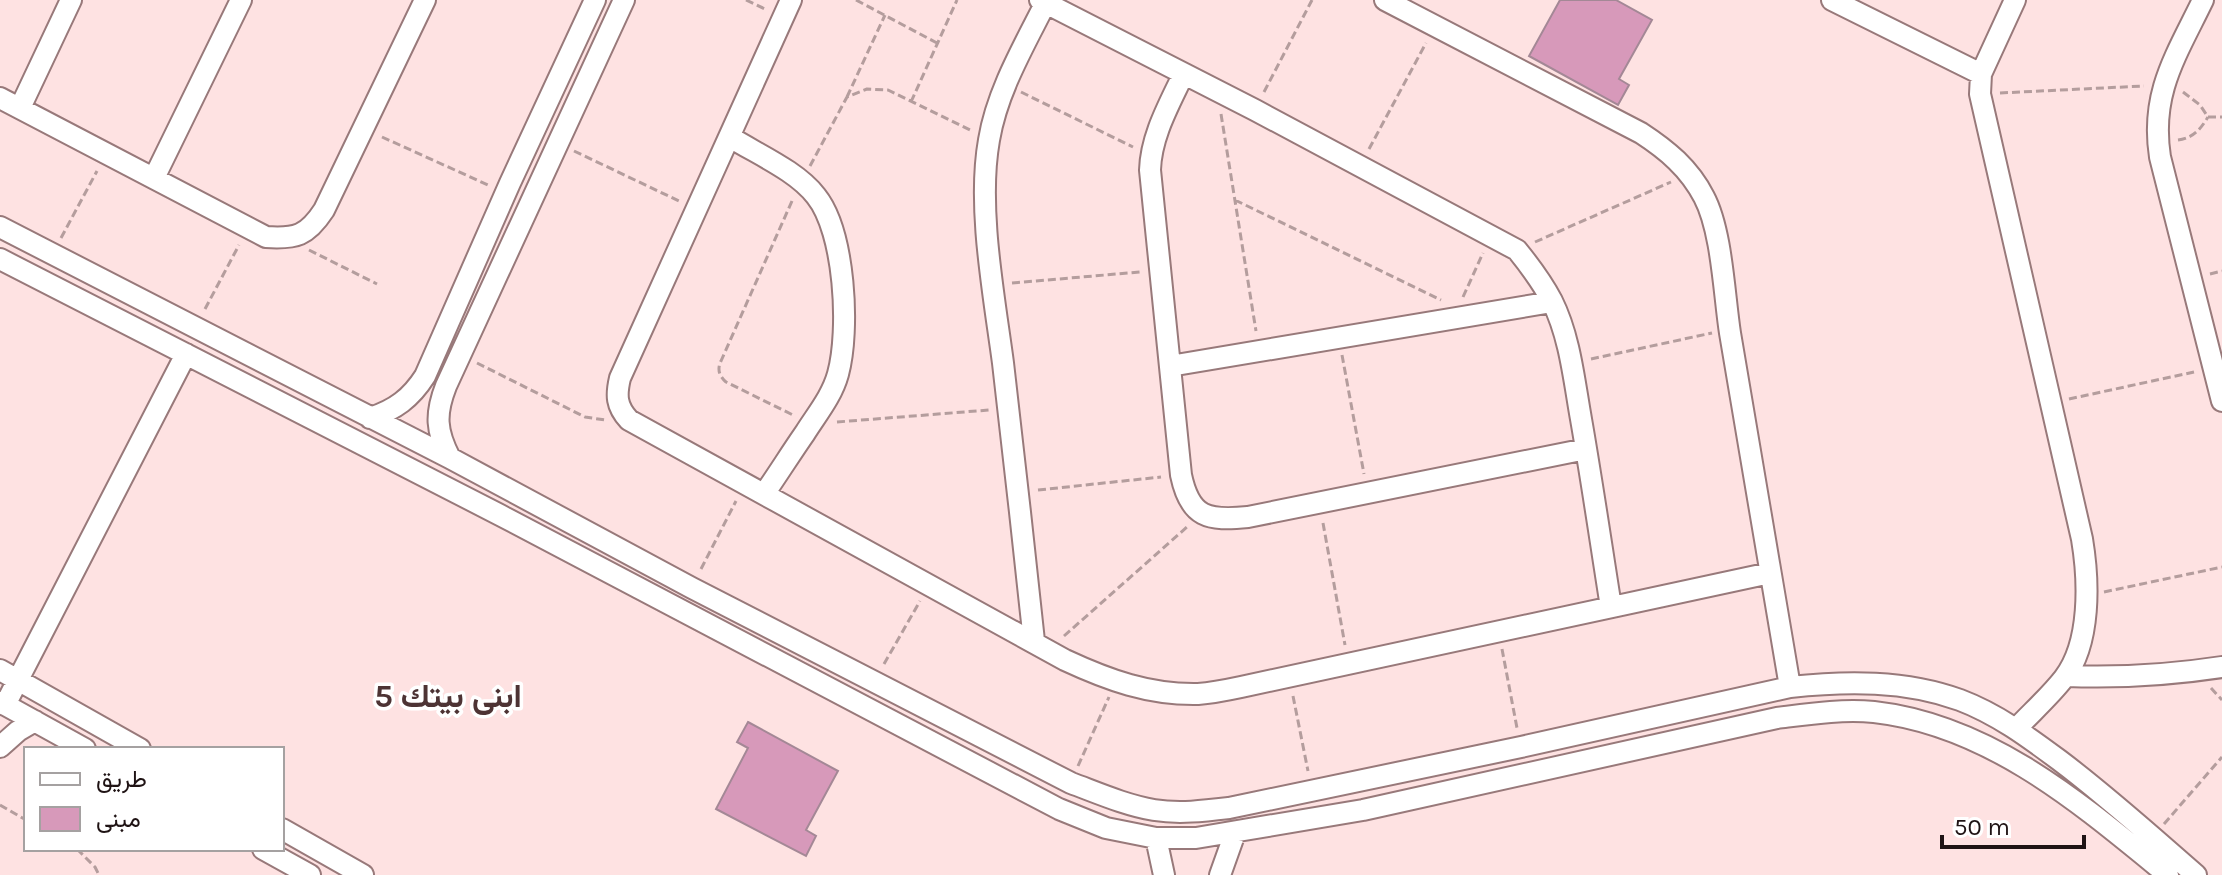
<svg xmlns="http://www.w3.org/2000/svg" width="2222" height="875" viewBox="0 0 2222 875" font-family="Karla,Vazirmatn,sans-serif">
<rect width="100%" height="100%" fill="#fee2e2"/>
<!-- building -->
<path fill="#d799ba" stroke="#a48896" stroke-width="2" d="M1560,0H1616L1652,20L1619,79L1629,85L1618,105L1529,56Z
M748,722L838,771L806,830L816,836L806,856L716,809L748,748L737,742Z"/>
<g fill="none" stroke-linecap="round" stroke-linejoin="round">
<defs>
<path id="minor" d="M791,0L620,378C616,395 616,406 629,420L1065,660C1108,680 1149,695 1198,694C1212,693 1227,690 1241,687L1770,573
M1040,0L1255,110L1517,250C1530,266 1542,282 1552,301C1570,337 1574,380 1581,419C1592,482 1601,544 1611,607
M1385,0L1641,133C1667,150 1689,168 1704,197C1722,231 1724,294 1730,333C1749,451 1769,569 1790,687
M1832,0L1981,74
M2015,0L1981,74L1980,94L2082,539C2089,581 2091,643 2064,678C2050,696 2032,712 2017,728
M2203,0C2176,56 2150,93 2160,157L2222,401
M1183,75C1169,105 1151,136 1150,170L1181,475C1190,518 1208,521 1248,517L1586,449
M0,98L266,237C296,239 307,236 324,210L425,0
M20,108L71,0
M730,137C757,154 797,171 816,196C845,232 850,330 838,374C832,396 817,414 805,433C791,453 778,474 764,494
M154,178L241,0
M0,227L450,458L692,588L1071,783C1098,793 1125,805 1154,810C1179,814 1204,811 1229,808L1521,747L1790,687C1846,681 1905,680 1960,700C1997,714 2028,737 2059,760C2107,796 2151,836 2196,875
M0,259L500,515L1059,809L1106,828L1156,838H1196L1363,810L1777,718C1809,714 1841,709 1874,712C1990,725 2081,804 2168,875
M1170,366L1552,302
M370,418C395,410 411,398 425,376L510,183L595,0
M450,458C436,431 435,414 446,386L624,0
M1034,641C1024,548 1014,456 1003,363C994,295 977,207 989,140C997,91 1025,44 1047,0
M0,670L140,749
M2066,676C2118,678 2170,675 2222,667
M0,702L85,749
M5,705L186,354
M0,747L18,731L35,721
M282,829L363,875
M1156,838L1164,875
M263,849L310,875
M1220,875L1235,833"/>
</defs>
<!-- minor casing -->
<use href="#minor" stroke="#98797a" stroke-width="24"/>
<!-- path -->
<path stroke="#b49d9d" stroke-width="3" stroke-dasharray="8 4" stroke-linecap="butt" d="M746,0L765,9
M856,0L937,43
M1021,92L1133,147
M1264,92L1312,0
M2183,92L2200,105L2208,117
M2000,93L2144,86
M847,97L885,15
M911,102L957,0
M1221,114L1256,331
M2208,117H2222
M382,137L488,185
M2178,140C2193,138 2200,130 2208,117
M1369,149L1426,43
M574,151L679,201
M810,166L847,97L867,89L888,90L970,130
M1235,200L1441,300
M792,201L721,361C717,369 719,376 726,382L795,416
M61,238L97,171
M1535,242L1671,182
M309,250L377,284
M2210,274L2222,271
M1012,283L1140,272
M1463,297L1483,253
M205,309L239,245
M1342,355L1364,474
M1591,359L1712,333
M477,363L585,417L605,420
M2069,399L2194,372
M837,422L989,410
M1038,490L1161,477
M1323,523L1345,645
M701,569L736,501
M2104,592L2222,567
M1064,636L1187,527
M1502,649L1517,728
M884,664L920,601
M2211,688L2222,700
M1293,696L1308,771
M1078,766L1109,697
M0,805L26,820
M2164,824L2222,757
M77,849L95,867L99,875"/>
<!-- minor -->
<use href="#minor" stroke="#fff" stroke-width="20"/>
</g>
<g text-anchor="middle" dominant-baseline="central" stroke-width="7" stroke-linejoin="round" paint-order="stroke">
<!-- district labels -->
<g font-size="32" font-weight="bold" fill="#4d3334" stroke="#fff">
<text x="448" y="696">ابنى بيتك 5</text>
</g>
</g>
<!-- legend -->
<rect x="24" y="747" width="260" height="104" fill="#ffffff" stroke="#a5a1a1" stroke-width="2"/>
<rect x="40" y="773" width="40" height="12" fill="#ffffff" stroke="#a5a1a1" stroke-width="2"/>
<text x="96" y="787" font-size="24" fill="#1f1314">طريق</text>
<rect x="40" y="807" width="40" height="24" fill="#d799ba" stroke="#a5a1a1" stroke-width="2"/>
<text x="96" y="827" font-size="24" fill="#1f1314">مبنى</text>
<!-- scale -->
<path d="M1942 835v12h142v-12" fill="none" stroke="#1f1314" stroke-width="4"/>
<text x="1954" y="835" font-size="24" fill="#1f1314" stroke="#ffffff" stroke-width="6" paint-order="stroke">50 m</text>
</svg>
